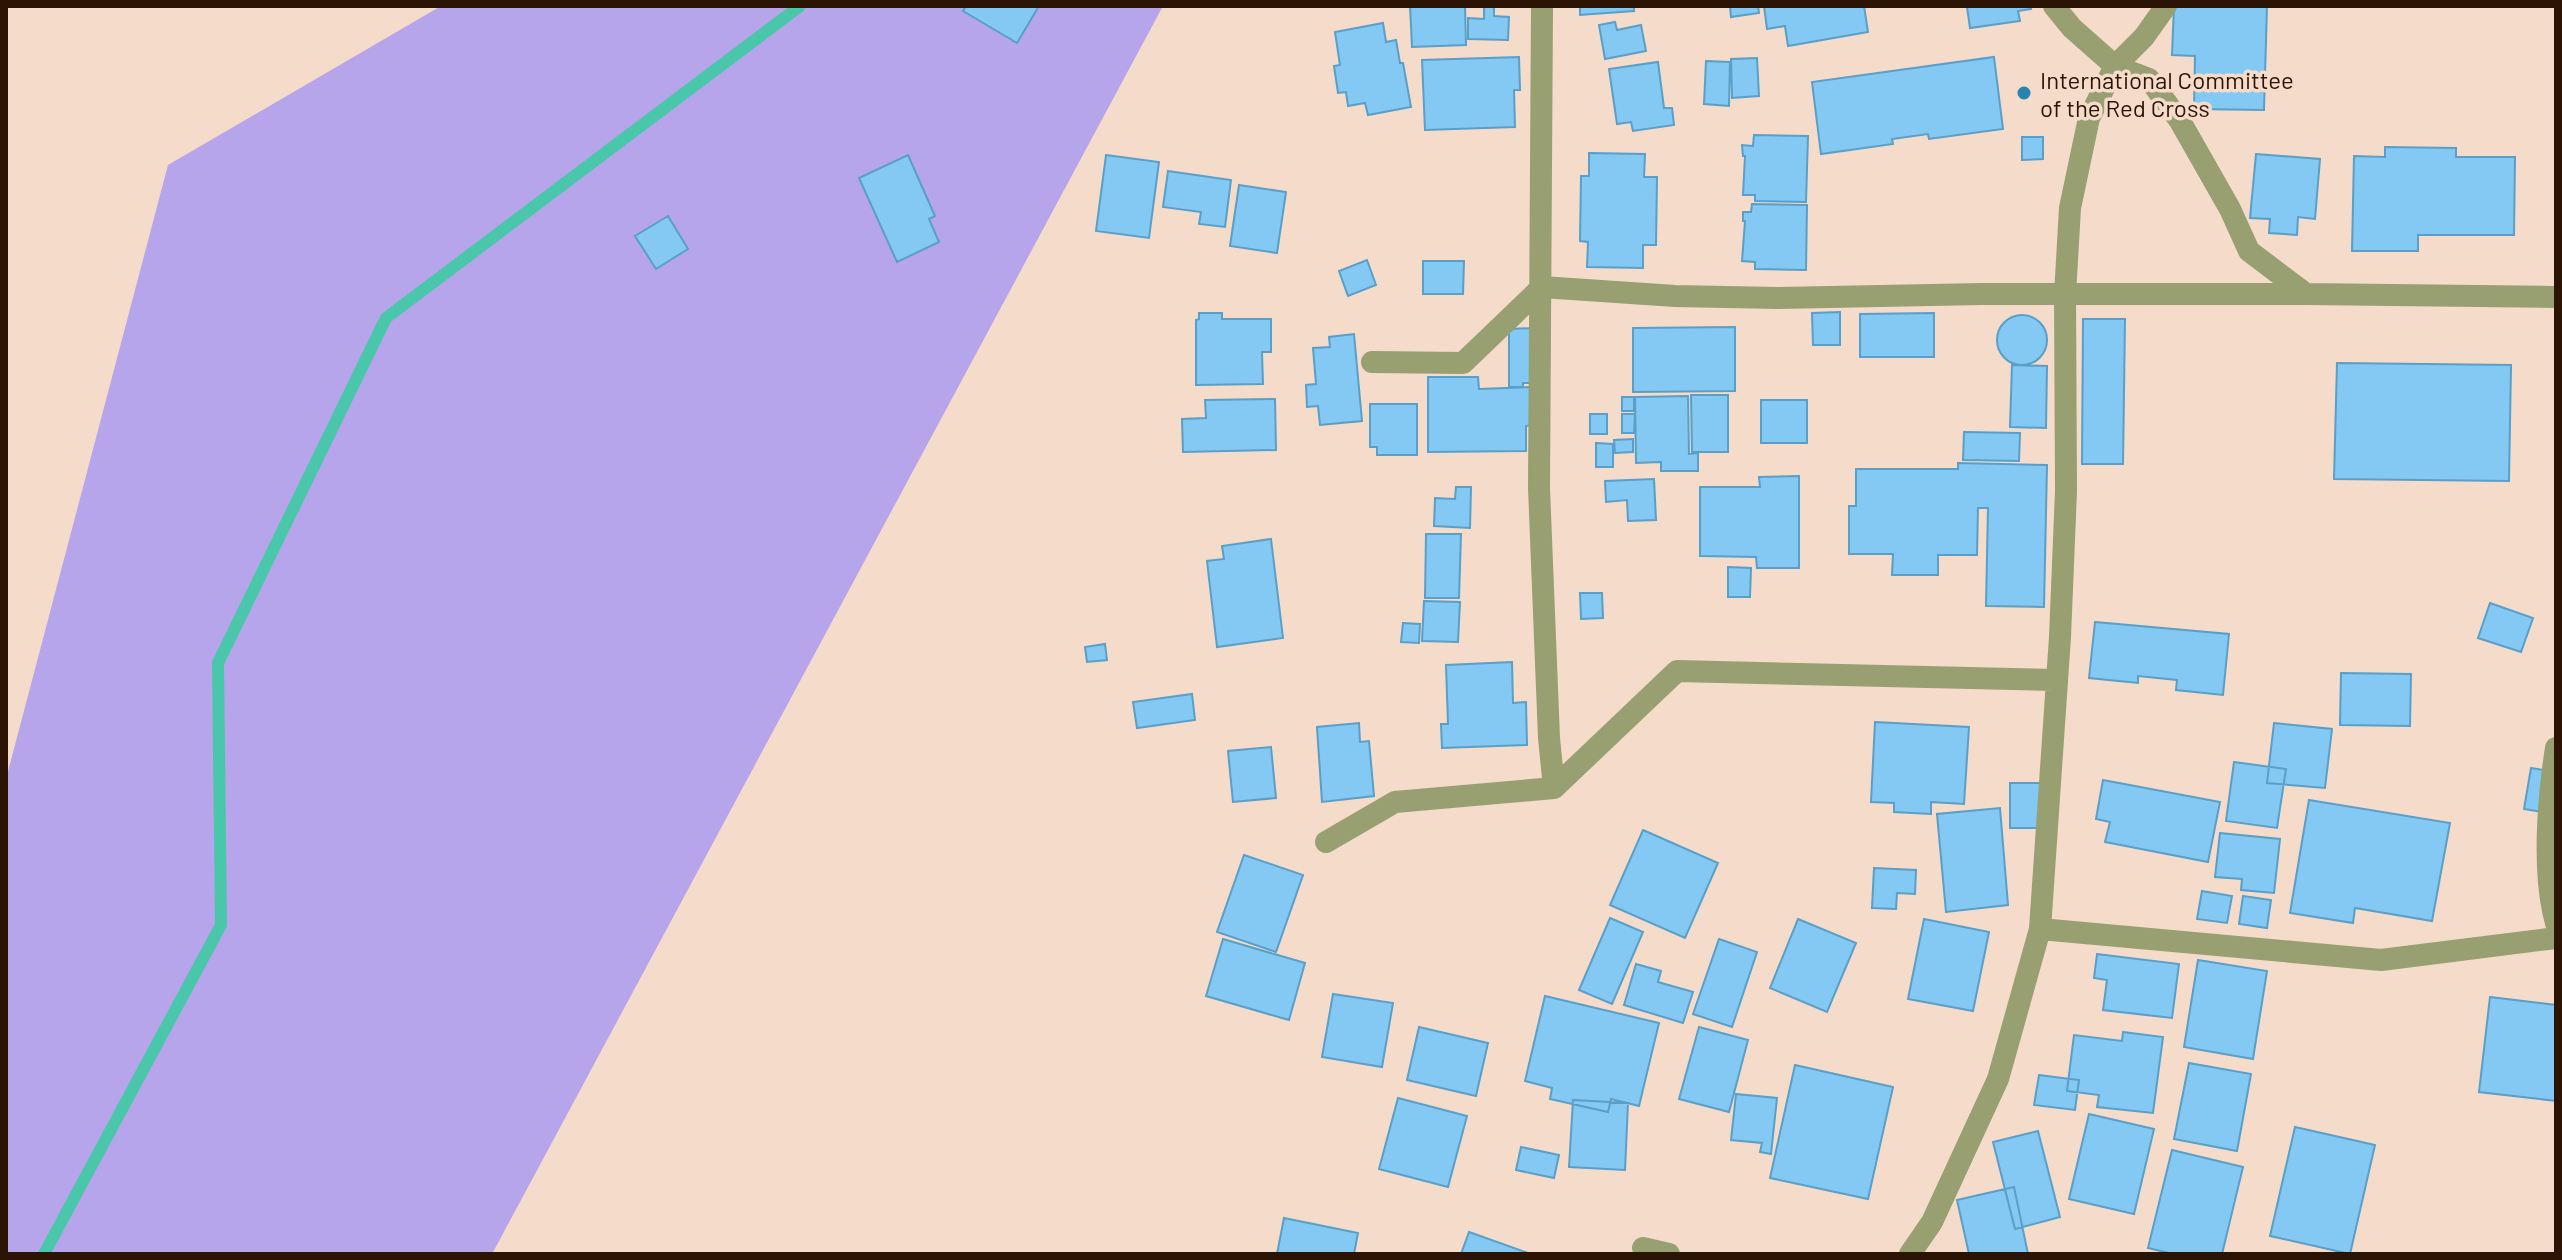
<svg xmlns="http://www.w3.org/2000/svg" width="2562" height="1260" viewBox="0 0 2562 1260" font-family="Barlow,sans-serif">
<rect width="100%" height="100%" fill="#f5dbca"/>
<!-- green -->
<path fill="#b6a5ea" d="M441,6H1163L492,1254H6V779L168,165Z"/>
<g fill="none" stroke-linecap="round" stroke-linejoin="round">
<!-- stream -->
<path stroke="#4ac6aa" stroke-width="12" d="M44,1254L221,925L218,663L386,318L800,6"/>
</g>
<!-- building -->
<path fill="#83c9f3" stroke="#599fc7" stroke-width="2" d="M966,6H1039L1017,43L963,11Z
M1410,6H1465L1466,45L1412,47Z
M1484,6H1494V16L1509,17L1508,40L1468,39V18L1484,19Z
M1580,6H1634V11L1580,15Z
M1730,6H1758L1759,13L1731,17Z
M1764,6H1864L1868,32L1788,46L1785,26L1767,29Z
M2030,6L2031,9L2018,11L2020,21L1970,28L1967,7Z
M2174,6H2267L2264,110L2194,109L2195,56L2172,55Z
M1615,22L1617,30L1641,25L1646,51L1605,59L1599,25Z
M1383,23L1386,42L1396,40L1400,63H1403L1411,107L1368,115L1365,103L1348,106L1346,92L1338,93L1334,66L1340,65L1335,32Z
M1519,57L1520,90H1514L1515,127L1425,130L1422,60Z
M1994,57L2003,129L1929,139L1928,134L1892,139L1893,144L1821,154L1812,82Z
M1757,58L1759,96L1732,98L1731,59Z
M1706,61L1730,62L1729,106L1704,104Z
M1658,62L1664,108H1672L1674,125L1633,131L1631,122L1617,124L1609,69Z
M1754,135L1808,136L1806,202L1755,201V195H1743L1745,156H1743L1742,145L1753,146Z
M2022,137H2043V159L2022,160Z
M2385,147L2456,148V157H2515L2514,235H2418V251H2352L2354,156L2385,157Z
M1589,153L1645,154L1644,177H1657L1656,245H1643V268L1587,267L1588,242L1580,241L1581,176H1589Z
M2256,154L2320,159L2315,219L2298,217L2297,235L2269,233L2270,219L2250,218Z
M908,155L935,216L929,219L939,242L897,262L859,178Z
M1106,155L1159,162L1149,238L1096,231Z
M1168,171L1231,180L1225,227L1199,224L1201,212L1163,207Z
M1239,185L1286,192L1277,253L1230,246Z
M1752,204L1807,205L1806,270L1755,269V262L1742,261L1745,221H1743V212H1751Z
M668,216L688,249L656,269L635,236Z
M1367,260L1376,285L1348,296L1339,271Z
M1423,261H1464L1463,294H1423Z
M1840,312V345H1813L1812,313Z
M1199,313H1222V319H1271V352H1262L1263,384L1196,385V320L1199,319Z
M1934,313V357H1860V314Z
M1997 340a25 25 0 1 1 50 0a25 25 0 1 1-50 0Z
M2083,319H2125L2123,464H2082Z
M1735,327V391L1633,392V328Z
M1536,328V383H1523V387H1509V329Z
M1354,334L1362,421L1320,425L1318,406L1307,407L1306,385L1316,384L1313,348L1330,347L1329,337Z
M2337,363L2511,365L2509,481L2334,479Z
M2012,365L2047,366L2046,428L2010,427Z
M1428,377H1478L1479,389L1532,387V425L1526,426V451L1428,452Z
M1691,395H1728V452H1692Z
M1688,396L1689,454L1698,453V471H1661V462L1636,463L1635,397Z
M1622,397H1634V411H1622Z
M1275,399L1276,450L1183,452L1182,419L1206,418L1205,400Z
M1761,400H1807V443H1761Z
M1370,404H1417V455H1377V447H1370Z
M1590,414H1607V434H1590Z
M1622,414H1635L1634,433H1622Z
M1964,432L2020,433L2019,461L1963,460Z
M1633,439V452L1615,453L1614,440Z
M1596,443L1613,444V467H1596Z
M1958,463L2047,465L2044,607L1986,606L1988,508H1978L1977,555H1938V575H1892L1893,554H1849V506H1856V469H1958Z
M1799,476V568H1757L1756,557L1700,556V487H1760L1759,477Z
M1654,479L1656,520L1628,521L1627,500L1606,502L1605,481Z
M1456,487H1471L1470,528L1434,526L1435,498L1455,499Z
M1426,534H1461L1459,598H1425Z
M1271,539L1283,638L1217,647L1207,561L1224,559L1222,546Z
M1728,567L1751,568L1750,597H1728Z
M1580,593H1602L1603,618L1581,619Z
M1424,601L1460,602L1458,642L1422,641Z
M2490,603L2533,618L2521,652L2478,638Z
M2095,622L2229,634L2223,695L2176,690L2177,680L2138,676V683L2089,678Z
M1403,623L1420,624L1419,643L1401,642Z
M1105,644L1107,660L1087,662L1085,647Z
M1512,662L1513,703L1526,702L1527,745L1442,748L1441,724H1448L1446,665Z
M2341,673L2411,674L2410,726L2340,725Z
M1192,694L1195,720L1137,728L1133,702Z
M1875,722L1969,727L1964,804L1931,802V814L1894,812V803L1871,802Z
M1359,723L1360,742L1369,741L1374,796L1322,802L1317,727Z
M2274,723L2332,729L2325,788L2267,783Z
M1271,747L1276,798L1233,802L1228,751Z
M2234,762L2286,769L2277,828L2226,821Z
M2531,768L2556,772L2554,814L2524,809Z
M2103,780L2220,802L2208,862L2105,842L2110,822L2096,819Z
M2010,783H2042V828H2010Z
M2309,800L2450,823L2432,921L2355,908L2353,923L2290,913Z
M2000,808L2008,905L1946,912L1937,814Z
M1643,830L1718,863L1685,938L1610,905Z
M2220,833L2280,839L2274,893L2241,890L2242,879L2215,877Z
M1244,855L1303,875L1276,952L1217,932Z
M1874,868L1916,870L1915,894L1897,893L1896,909L1872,908Z
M2202,891L2232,896L2227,923L2197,919Z
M2243,896L2271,900L2267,928L2239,924Z
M1610,918L1643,932L1612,1004L1579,990Z
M1798,919L1856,943L1827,1012L1770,988Z
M1924,919L1989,932L1973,1011L1908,999Z
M1223,939L1305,963L1289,1020L1206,996Z
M1719,939L1757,952L1732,1027L1693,1014Z
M2097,954L2179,964L2172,1018L2103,1010L2107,980L2094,978Z
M2198,960L2267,971L2253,1059L2184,1047Z
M1636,964L1661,971L1658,982L1693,992L1683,1023L1624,1005Z
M1333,994L1393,1003L1382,1067L1322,1057Z
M1545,996L1659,1023L1639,1106L1611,1099L1608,1112L1550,1099L1552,1088L1525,1081Z
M2490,997L2556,1005V1101L2479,1092Z
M1419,1027L1488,1043L1476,1096L1407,1080Z
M1699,1027L1748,1040L1729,1112L1679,1099Z
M2123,1032L2163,1037L2153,1113L2097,1107L2099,1095L2067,1091L2074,1035L2122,1041Z
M2189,1063L2251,1074L2237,1151L2174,1139Z
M1795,1065L1893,1087L1868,1199L1770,1178Z
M2039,1075L2079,1080L2075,1110L2034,1105Z
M1736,1094L1777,1098L1771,1154L1760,1152L1762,1143L1731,1140Z
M1398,1098L1467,1116L1448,1187L1379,1169Z
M1573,1100L1628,1103L1625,1170L1569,1167Z
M2089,1114L2154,1129L2134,1214L2069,1199Z
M2295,1127L2375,1145L2350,1254L2270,1236Z
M2038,1131L2060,1217L2015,1229L1993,1142Z
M1521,1147L1559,1155L1554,1178L1516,1170Z
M2172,1150L2243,1167L2222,1254H2173L2148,1248Z
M2014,1187L2028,1254H1969L1957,1200Z
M1284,1218L1358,1233L1354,1254H1277Z
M1469,1232L1528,1253L1461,1254Z"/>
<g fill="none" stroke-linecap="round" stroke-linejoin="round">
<!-- minor -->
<path stroke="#989f70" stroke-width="22" d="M1542,6L1539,488L1549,738L1554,788
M2054,6L2072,28L2115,66L2149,79L2180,121L2230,209L2249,251L2306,294
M1372,362L1463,363L1542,287L1675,296L1778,298L1982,294H2306L2556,297
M2556,748C2548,799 2542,874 2556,923
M1326,842L1395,802L1554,788L1677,671L2055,680
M2040,929L2381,960L2556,938
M1643,1248L1669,1254
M1910,1254L1932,1222L1998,1079L2040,929L2060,637L2066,491L2065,295L2070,208L2089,118L2115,66L2144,37L2166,6"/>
</g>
<!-- markers -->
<circle fill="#2883b0" stroke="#f5dbca" stroke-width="3" cx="2024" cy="93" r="8"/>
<g text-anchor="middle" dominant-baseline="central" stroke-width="7" stroke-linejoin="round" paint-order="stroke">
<!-- poi labels -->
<g font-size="24" fill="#2b1404" stroke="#f5dbca" text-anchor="start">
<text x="2040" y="79">International Committee<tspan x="2040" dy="28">of the Red Cross</tspan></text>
</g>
</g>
<!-- border -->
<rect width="2562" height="1260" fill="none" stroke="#2b1404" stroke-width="16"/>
</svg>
